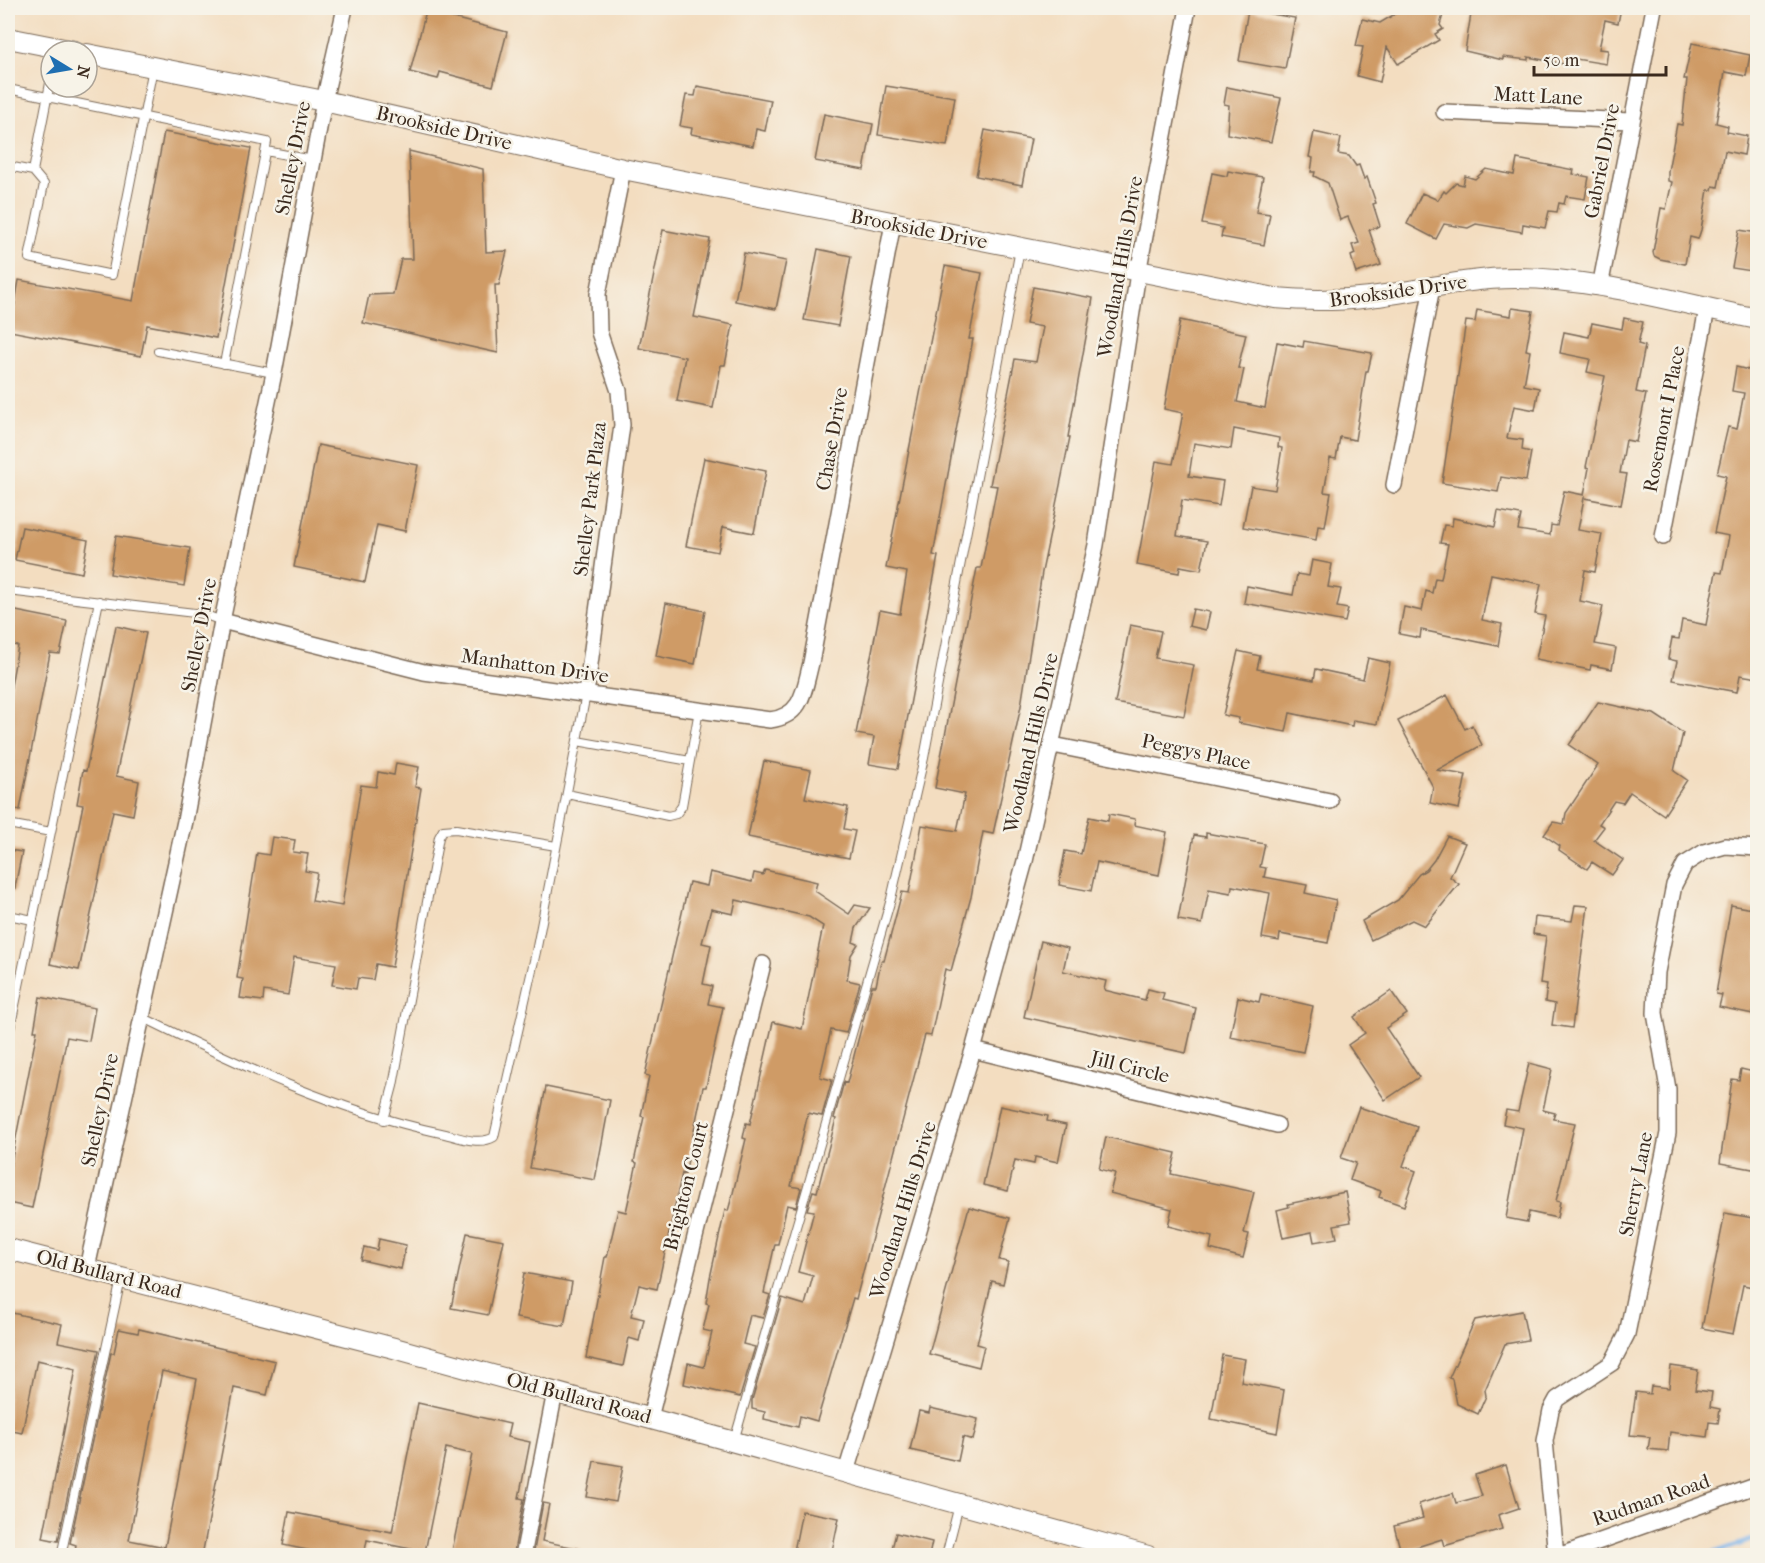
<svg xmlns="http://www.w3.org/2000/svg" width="1765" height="1563" viewBox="0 0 1765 1563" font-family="'IM FELL French Canon',serif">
<rect width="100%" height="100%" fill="#f7f3e8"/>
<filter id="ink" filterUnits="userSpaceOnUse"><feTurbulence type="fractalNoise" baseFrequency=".0167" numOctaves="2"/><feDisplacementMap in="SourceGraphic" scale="12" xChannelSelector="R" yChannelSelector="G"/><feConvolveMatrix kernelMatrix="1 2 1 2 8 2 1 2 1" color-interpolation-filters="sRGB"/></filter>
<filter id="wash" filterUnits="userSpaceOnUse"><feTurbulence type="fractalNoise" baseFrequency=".008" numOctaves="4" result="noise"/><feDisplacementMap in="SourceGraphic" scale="24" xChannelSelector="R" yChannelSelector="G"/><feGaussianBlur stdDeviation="1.35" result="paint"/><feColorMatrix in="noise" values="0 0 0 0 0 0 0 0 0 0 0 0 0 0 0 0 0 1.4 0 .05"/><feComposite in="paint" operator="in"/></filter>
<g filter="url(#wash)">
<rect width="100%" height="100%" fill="#f3ddc0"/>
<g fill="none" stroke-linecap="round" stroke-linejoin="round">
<!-- stream -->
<path stroke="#7ab2e9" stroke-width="5" d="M1705,1556L1758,1538"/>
</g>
<g id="blocks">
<!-- building -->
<path fill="#cf9b66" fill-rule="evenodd" d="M1405,8H1445L1440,25L1443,29L1435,34L1439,40L1398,64L1387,47L1380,82L1357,76L1363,47L1356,46L1362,19L1380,23Z
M1472,8H1621L1618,23L1605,20L1599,49L1608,50L1606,64L1570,58L1569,65L1528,57V60L1503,57V60L1465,51Z
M1248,10L1295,18L1285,69L1239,61Z
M426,11L507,32L493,86L440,72L438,79L410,72Z
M1692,43L1750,55L1746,76L1725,72L1716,123L1728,126L1727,132L1747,136L1744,155L1725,151L1718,187L1713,186L1712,190H1708L1701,230L1698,239L1690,237L1685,264L1660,259L1654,256L1653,252L1661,208L1666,209L1672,182L1668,181V171L1677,124L1682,125L1687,79H1684Z
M697,86L771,100L765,131L756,129L753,146L691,134L692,128L680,126L686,95L695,96Z
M886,86L955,97L947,146L878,135Z
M1227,87L1281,98L1271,142L1227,134L1229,105L1224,104Z
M824,114L873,124L864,170L815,161Z
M985,130L1031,139L1022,185L976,176Z
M164,132L251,148L216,338L147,325L141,356L10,331L19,280L133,301Z
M1314,132L1341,138L1338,154L1349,156L1356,166L1359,165L1364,179L1367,177L1376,203L1373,204L1380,226L1369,230L1381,265L1356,273L1351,256L1355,254L1352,245L1359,243L1348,217L1340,220L1328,183L1314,176L1315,172H1311L1313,158L1309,157Z
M409,151L483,169L486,252L507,251L499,285H495L498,353L363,323L369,295L393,294L401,259H413Z
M1517,159L1574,170L1573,174L1589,177L1585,199L1566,196L1564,204L1559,203L1557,212L1549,211L1545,228L1523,224L1522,232L1476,224L1468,228L1444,224L1436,239L1407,224L1422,193L1438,200L1444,191L1446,193L1456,183L1463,185L1465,176L1475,179L1486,169L1514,175Z
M1228,171L1263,177L1256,212L1270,214L1264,245L1221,237L1223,228L1202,224L1212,173L1227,176Z
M663,230L710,239L694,317L733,325L725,365H721L713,408L677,401L685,357L639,348Z
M1739,230L1758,233V272L1732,268Z
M818,249L851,256L838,326L804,320Z
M744,253L786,261L776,309L735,301Z
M945,266L982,273L969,339H973L933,555L938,556L898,769L869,764L874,737L856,734L880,610L900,614L907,572L886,568Z
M1033,287L1093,298L1068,437H1070L1042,572L1021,706L993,834L983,832L971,897L951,971L945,969L931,1036L925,1035L856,1299L853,1298L817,1421L800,1416L798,1427L764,1419L765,1412L752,1409V1400L782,1298L805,1305L813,1276L798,1272L814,1211L807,1210L813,1191L817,1192L836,1119L834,1118L844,1082L847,1083L872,986H876L881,961H884L902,892L909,893L922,825L957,831L965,794L935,788L977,568H981L997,486L990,485L1015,359L1036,362L1043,327L1026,324Z
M1512,308L1533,311L1526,350L1530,351L1524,385L1539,388L1535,410L1514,406L1507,438L1523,440L1522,450L1531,452L1526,481L1501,477L1498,492L1442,483L1466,321L1475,322L1477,310L1511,316Z
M1624,318L1643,322L1638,344L1645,346L1636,392L1646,394L1636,442L1626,440L1620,473L1627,474L1621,505L1584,498L1578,530L1602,534L1595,572L1585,570L1580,601L1603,606L1595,644L1616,648L1612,669L1591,665L1590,670L1536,659L1545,616L1535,614L1541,584L1491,574L1482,620L1502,624L1498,646L1421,630L1420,638L1399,634L1404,607L1422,611L1426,591L1432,593L1435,578L1441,579L1448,544L1440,543L1444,525L1452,526L1453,518L1495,527L1498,511L1521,515L1518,530L1550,535L1551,525L1557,526L1564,491L1584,495L1589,468L1586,467L1605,376L1587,372L1590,359L1560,353L1564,332L1589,337L1592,323L1622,329Z
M1180,320L1246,334L1238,368L1244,369L1237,402L1265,408L1277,342L1303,347L1304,341L1372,353L1368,371H1366L1355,440L1340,437L1336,459L1330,458L1324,492L1331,493L1325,527L1318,526L1316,540L1243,527L1251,486L1275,490L1282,448L1278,447L1279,438L1234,429L1231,449L1194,443L1189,476L1223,481L1219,506L1182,500L1177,536L1207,541L1201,570L1180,566L1179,573L1137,565L1156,461L1173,464L1183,413L1164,409Z
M1751,361L1758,362V620L1752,653L1758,654V678L1740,675L1737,692L1673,680L1677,661L1668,659L1672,638L1679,639L1682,620L1706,625L1716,572L1722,573L1729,536L1714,533L1726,476L1717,474L1728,427L1737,429L1744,393L1732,391L1736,367L1749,370Z
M318,445L418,465L405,531L377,525L365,582L294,567Z
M704,458L766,471L754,533L723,527L718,552L686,546Z
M22,527L88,540L82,573L15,560Z
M116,536L190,548L184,586L110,574Z
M1312,560L1332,564L1328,587L1341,589L1337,607L1348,609L1345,622L1244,603L1247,586L1293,595L1297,574L1309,576Z
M666,603L705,611L695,664L656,656Z
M1193,609L1210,612L1206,630L1189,626Z
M11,610L67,621L60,654L50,653L20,810L8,808V703L18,646L8,644Z
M1130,625L1161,631L1155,658L1194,665L1184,716L1115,703Z
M116,626L146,633L116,776L139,781L133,815L113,811L79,970L50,964L83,805L77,804L83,770L86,771Z
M1238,651L1260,656L1257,669L1314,680L1316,669L1363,679L1368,658L1390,663L1377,724L1353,720L1352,726L1290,713L1286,732L1238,723L1239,718L1223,715Z
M1447,695L1465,729L1472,725L1482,745L1437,770L1466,775L1459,809L1430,803L1433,787L1398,721Z
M1598,702L1654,714L1683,733L1674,771L1687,780L1664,815L1630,792L1623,803L1614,801L1599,824L1604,827L1594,840L1623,860L1612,875L1592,862L1587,869L1559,850L1560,846L1544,835L1553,822L1564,824L1566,813L1598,765L1569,745Z
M764,761L811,770L805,798L848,807L844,829L855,831L849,858L748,837Z
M396,763L419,767L415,787L421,788L392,967L376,964L373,980L358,978L356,989L332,985L336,964L294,957L288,995L264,991L263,1001L240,998L243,979L237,978L257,853L269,855L272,837L295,840L293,852L308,854L305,871L317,873L312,901L342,906L361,785L376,787L378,772L394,775Z
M1109,814L1135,819L1134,825L1167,832L1159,875L1097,862L1091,891L1059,885L1065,851L1081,854L1089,817L1108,821Z
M1206,833L1265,844L1260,867L1266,868L1264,877L1307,885L1305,893L1336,900L1328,943L1280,934L1279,941L1262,938L1270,893L1232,886L1231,893L1209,889L1202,924L1178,920L1194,835L1206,837Z
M1447,836L1465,843L1450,877L1459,884L1425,926L1412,920L1371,940L1362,921L1398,900L1419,874L1426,870L1434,860Z
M8,850L22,852L14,892H8Z
M765,870L817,882L815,891L849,914L855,905L870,908L856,928L853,942L858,944L851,955L847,980L860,983L846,1033L831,1030L820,1077L832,1080L822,1116L808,1113L791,1186L801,1188L796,1207L787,1205L778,1244H775L764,1293L770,1295L763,1318L750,1315L743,1344L755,1347L740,1397L684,1384L688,1363L704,1367L712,1332L703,1330L709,1304L706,1303L710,1278L725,1210L728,1211L733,1193L746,1139L743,1138L746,1123L750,1124L773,1022L802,1029L823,926L809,917L736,900L733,914L711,909L702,943L711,945L703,984L712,986L708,1004L723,1007L706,1087H703L685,1174L682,1173L657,1289L639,1285L631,1316L644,1319L639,1341L629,1338L623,1366L586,1358L605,1257H607L618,1210L626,1212L637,1163L634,1162L644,1117L641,1116L649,1076L645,1075L689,882L707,886L710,872L752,882L754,873L763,875Z
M1575,905L1588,906L1572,1028L1552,1025L1555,1004L1545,1002L1547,984L1540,983L1546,936L1533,934L1535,917L1572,921Z
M1731,905L1758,910V1015L1719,1007L1722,995L1716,994Z
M1041,941L1068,948L1063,971L1106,981L1104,990L1145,1000L1148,989L1164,993L1162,1000L1196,1008L1186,1053L1024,1017Z
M1391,991L1407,1014L1386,1028L1419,1077L1385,1100L1348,1045L1365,1033L1354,1017Z
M1261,994L1313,1006L1303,1052L1230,1037L1238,997L1259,1002Z
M40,997L95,1008L89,1041L67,1037L32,1208L8,1203V1178L37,1031H34Z
M1529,1063L1552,1069L1543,1110L1555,1113L1553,1119L1575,1123L1556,1201L1560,1202L1557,1218L1529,1212L1527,1222L1506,1218L1523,1128L1503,1124L1506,1110L1518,1112Z
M1741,1069L1758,1073V1170L1720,1163L1732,1079L1739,1080Z
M546,1087L610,1100L595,1180L530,1168Z
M1000,1106L1048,1116L1047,1121L1066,1125L1058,1162L1035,1157L1034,1164L1015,1160L1008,1191L983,1185Z
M1359,1107L1417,1127L1403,1166L1416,1171L1404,1206L1379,1197L1381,1191L1350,1180L1356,1163L1341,1158Z
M1106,1137L1176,1153L1171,1174L1254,1192L1244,1233L1249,1234L1243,1258L1210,1249L1212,1237L1168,1226L1172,1209L1110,1193L1115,1173L1099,1169Z
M1345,1192L1351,1222L1334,1225L1337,1238L1314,1242L1312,1232L1283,1238L1277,1210L1289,1207L1288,1204Z
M969,1207L1010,1218L999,1260L1008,1262L1003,1284L992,1281L977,1344L984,1346L979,1367L929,1354Z
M1725,1213L1758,1219V1264L1753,1287L1743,1285L1733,1334L1702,1328Z
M467,1233L504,1240L488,1315L451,1308Z
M379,1239L406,1245L401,1269L361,1260L364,1247L377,1250Z
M524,1273L572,1282L564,1326L516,1318Z
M1522,1311L1528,1340L1505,1344L1485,1390L1486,1396L1478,1414L1457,1404L1452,1379L1449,1378L1475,1320Z
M8,1312L62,1324L58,1342L99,1350L58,1541L43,1538L76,1369L37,1360L22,1433L8,1430Z
M119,1329L138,1333L139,1329L275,1361L267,1395L234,1388L202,1556H74L76,1545L70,1543L111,1353H114ZM162,1371L197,1379L165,1547L129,1540Z
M1222,1355L1245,1359L1241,1382L1284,1390L1277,1433L1211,1419Z
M1671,1366L1698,1370L1695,1390L1712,1392L1710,1407L1720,1409L1718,1423L1709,1422L1707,1437L1670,1432L1668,1451L1648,1449L1650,1437L1630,1435L1636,1392L1650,1394L1651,1386L1669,1388Z
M418,1403L510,1424L507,1437L530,1442L519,1498L524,1499L513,1556H451L472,1454L446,1448L425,1552L367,1540L364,1556H336L283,1545L289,1512L392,1532Z
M930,1408L978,1419L973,1440L963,1437L958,1461L910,1450L919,1411L929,1413Z
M594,1461L623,1466L616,1502L587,1497Z
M1506,1465L1519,1508L1498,1515L1502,1529L1444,1546L1442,1539L1401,1552L1394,1526L1423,1518L1419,1504L1453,1493L1456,1503L1482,1496L1475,1475Z
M543,1503L549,1504L542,1541L581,1549L580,1556H533Z
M802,1511L839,1518L831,1556H793Z
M896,1533L932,1542L929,1556H890Z"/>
</g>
</g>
<g filter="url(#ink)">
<use href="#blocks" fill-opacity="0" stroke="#7b6957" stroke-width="1.5"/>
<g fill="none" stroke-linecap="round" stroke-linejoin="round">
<defs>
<path id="service" d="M8,89L267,142L224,364
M266,151L313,160
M8,166L33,171L51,78
M33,171L44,184L29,258L112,275L153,68
M158,351L274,373
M8,591L203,614L222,621
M577,741L690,761
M567,794L668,816L676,814L682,806L699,710
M8,824L51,832
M8,915L33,920
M142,1017C239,1065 334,1110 441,1133C458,1137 479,1146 494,1137L536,952L586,694
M8,1039L99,601
M384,1120L393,1086L439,837L443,830L456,829L556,846
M734,1441L891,899L924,758L1020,249
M61,1556L121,1279
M946,1556L959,1505"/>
<path id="minor" d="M1444,112L1630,121
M1600,287L1654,8
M1394,485L1432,287
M1663,537L1707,309
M222,621L424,672L770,720C803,716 804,690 811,663L893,223
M586,694L622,425L619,391L599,332L598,294L623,169
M1053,745L1330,801
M973,1050L1277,1125
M87,1268L185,821L222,621L274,373L324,101L345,8
M650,1418L763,964
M846,1472L973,1050L1025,861L1096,545L1138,273L1188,8
M523,1556L555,1392
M1556,1556L1545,1441L1551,1410L1557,1399L1612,1363L1627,1334L1668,1133V1089L1655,1013L1657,972L1674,885L1685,864L1704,852L1725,846L1758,848
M1558,1556L1758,1485"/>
<path id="tertiary" d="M8,38L74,51
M87,54L324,101L623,169L1275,298C1307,301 1338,301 1370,297C1419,291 1466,278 1515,278C1596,278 1678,303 1758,319
M8,1249L394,1348L1148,1556"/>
</defs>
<!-- service casing -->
<use href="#service" stroke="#7b6957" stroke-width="10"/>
<!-- minor casing -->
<use href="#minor" stroke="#7b6957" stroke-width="18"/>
<!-- tertiary casing -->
<use href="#tertiary" stroke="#7b6957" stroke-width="22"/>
<!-- service -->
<use href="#service" stroke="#fff" stroke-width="8"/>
<!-- minor -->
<use href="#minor" stroke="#fff" stroke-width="15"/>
<!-- tertiary -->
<use href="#tertiary" stroke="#fff" stroke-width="20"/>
</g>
</g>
<g text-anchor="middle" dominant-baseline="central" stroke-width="5" stroke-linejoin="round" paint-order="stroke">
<!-- street labels -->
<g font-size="20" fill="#3b2a1e" stroke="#f7f3e8">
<text transform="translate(1538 96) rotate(3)">Matt Lane</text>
<text transform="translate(444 128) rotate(13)">Brookside Drive</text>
<text transform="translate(293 158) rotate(-79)">Shelley Drive</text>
<text transform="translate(1602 161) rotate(-79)">Gabriel Drive</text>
<text transform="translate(919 229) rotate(11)">Brookside Drive</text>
<text transform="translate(1120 267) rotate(-80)">Woodland Hills Drive</text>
<text transform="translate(1398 291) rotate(-8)">Brookside Drive</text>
<text transform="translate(1664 419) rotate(-79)">Rosemont I Place</text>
<text transform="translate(832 439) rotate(-80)">Chase Drive</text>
<text transform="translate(590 499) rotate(-83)">Shelley Park Plaza</text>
<text transform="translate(199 635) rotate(-79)">Shelley Drive</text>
<text transform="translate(535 666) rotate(8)">Manhatton Drive</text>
<text transform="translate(1031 743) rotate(-77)">Woodland Hills Drive</text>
<text transform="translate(1196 752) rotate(12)">Peggys Place</text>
<text transform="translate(1130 1067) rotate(14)">Jill Circle</text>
<text transform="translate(100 1110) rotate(-78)">Shelley Drive</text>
<text transform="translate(1636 1184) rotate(-79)">Sherry Lane</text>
<text transform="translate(686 1186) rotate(-76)">Brighton Court</text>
<text transform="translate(903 1210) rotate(-73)">Woodland Hills Drive</text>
<text transform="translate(109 1274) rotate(14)">Old Bullard Road</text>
<text transform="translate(579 1398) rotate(15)">Old Bullard Road</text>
<text transform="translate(1651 1500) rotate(-19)">Rudman Road</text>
</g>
</g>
<!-- margin -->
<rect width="1765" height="1563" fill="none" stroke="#f7f3e8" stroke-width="30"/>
<!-- north arrow -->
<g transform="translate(69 69) rotate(101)"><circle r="28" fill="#f7f3e8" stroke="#aca397" stroke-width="1.5"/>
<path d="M0-4.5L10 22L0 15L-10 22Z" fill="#1f6fb2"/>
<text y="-9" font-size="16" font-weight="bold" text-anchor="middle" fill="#3b2a1e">N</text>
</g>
<!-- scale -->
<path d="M1534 66v9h132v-9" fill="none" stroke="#3b2a1e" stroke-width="3"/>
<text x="1543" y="66" font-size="18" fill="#3b2a1e" stroke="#f7f3e8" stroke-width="4.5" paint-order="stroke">50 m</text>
</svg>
